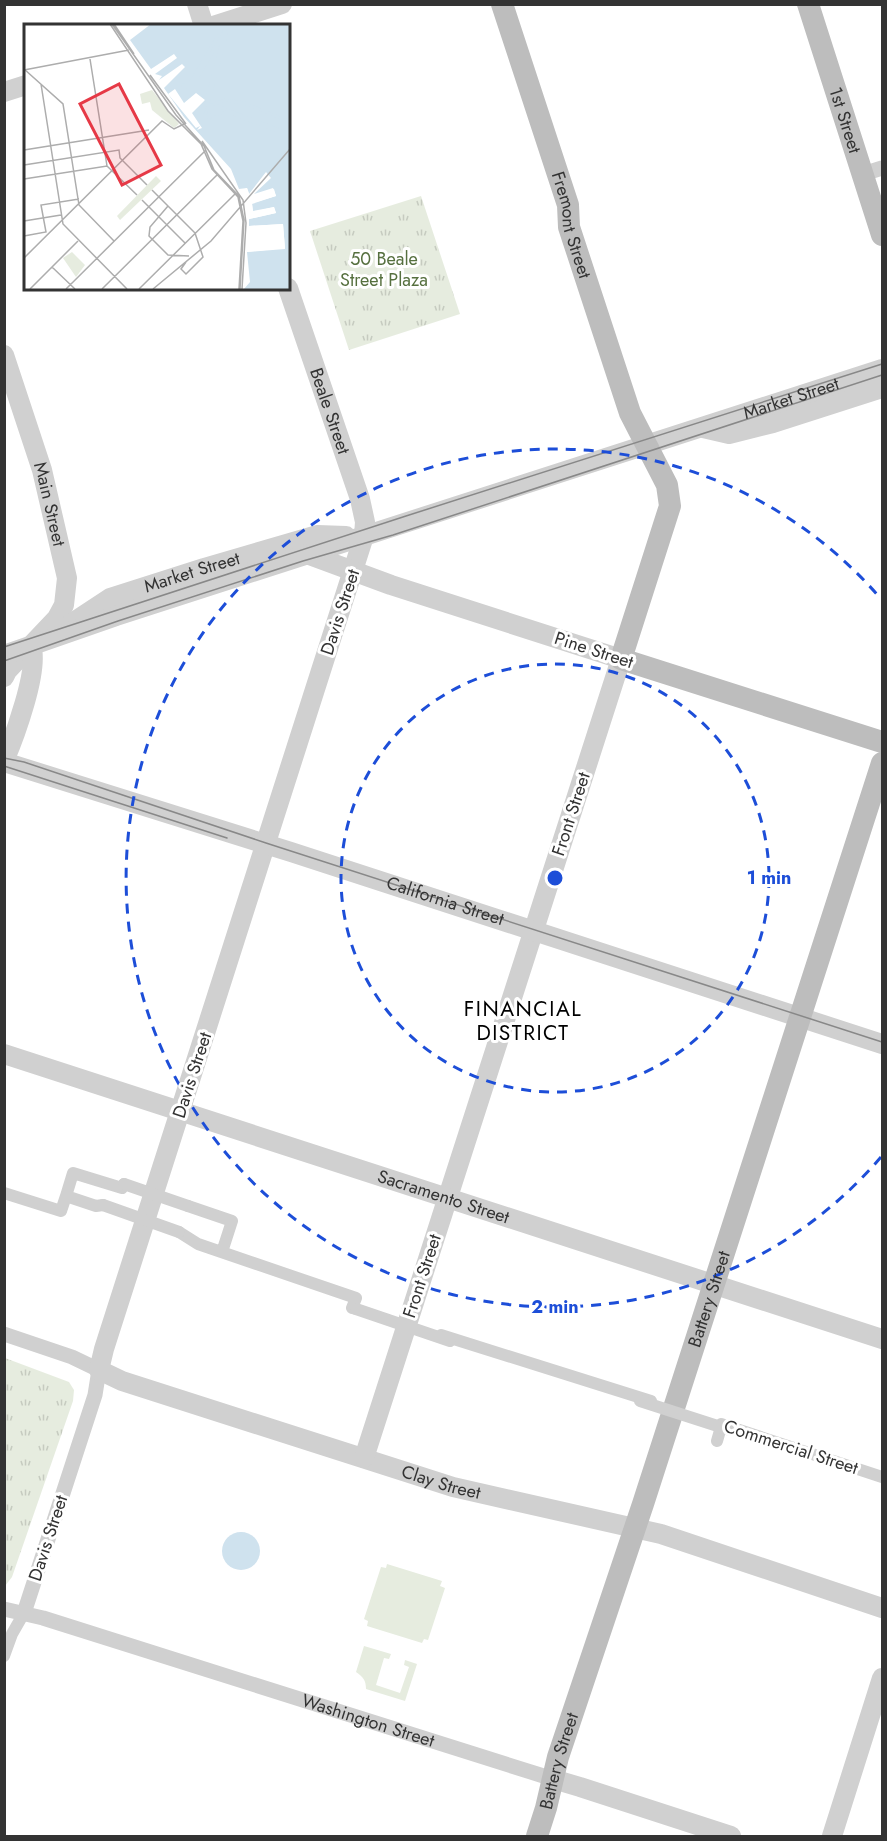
<svg xmlns="http://www.w3.org/2000/svg" width="887" height="1841" viewBox="0 0 887 1841" font-family="Jost,sans-serif">
<defs>
<pattern id="park-tufts" width="24" height="20" patternUnits="userSpaceOnUse" patternTransform="scale(1.5)"><rect width="24" height="20" fill="#e6ecdf"/><path d="M3 7l-1-3M5 7V3M7 7l1-3M15 17l-1-3M17 17v-4M19 17l1-3" fill="none" stroke="#c6cbc0"/></pattern>
</defs>
<rect width="100%" height="100%" fill="#fff"/>
<!-- grass -->
<path fill="#e6ecdf" d="M387,1564L442,1581L440,1586L445,1588L428,1640L424,1639L422,1643L367,1626L368,1621L364,1619L381,1567L386,1568Z
M364,1646L391,1654L389,1659L384,1658L376,1685L400,1693L409,1667L404,1665L405,1660L417,1664L405,1701L366,1689C366,1680 363,1677 356,1672Z"/>
<!-- park -->
<path fill="url(#park-tufts)" d="M421,196L460,314L349,350L310,231Z
M5,1358L69,1382L74,1390L73,1401L12,1577L5,1586Z"/>
<!-- water -->
<path fill="#cfe2ee" d="M222 1551a19 19 0 1 1 38 0a19 19 0 1 1-38 0Z"/>
<g fill="none" stroke-linecap="round" stroke-linejoin="round">
<!-- pedestrian -->
<path stroke="#d0d0d0" stroke-width="12" d="M4,1193L61,1211L66,1196L96,1206L103,1205
M66,1196L73,1173L122,1188L124,1184
M188,1206L232,1221L222,1252
M179,1232L198,1244L356,1298L352,1308L356,1309
M441,1335L651,1401
M721,1424L882,1477
M717,1441L721,1427
M4,1656L12,1634L24,1613"/>
<!-- minor -->
<g stroke="#d0d0d0" stroke-width="15">
<path d="M863,174L882,168"/>
<path d="M4,1334L72,1357L99,1370L95,1395L24,1613"/>
<path id="s1" d="M4,1609L43,1618L553,1779"/>
</g>
<!-- tertiary -->
<g stroke="#d0d0d0" stroke-width="20">
<path d="M197,4L204,26"/>
<path d="M213,26L282,4"/>
<path d="M4,92L26,85"/>
<path id="s2" d="M288,288L360,499L365,522L364,536L104,1349L99,1370L122,1381L453,1487L661,1534L882,1608"/>
<path id="s3" d="M4,355L42,470L67,578L64,605L57,618L7,671L4,677"/>
<path d="M703,428L729,434L773,423L882,388"/>
<path d="M307,554L391,585L621,659L364,1458"/>
<path id="s4" d="M69,625L110,598L204,568L317,535L346,536"/>
<path id="s5" d="M4,655L116,616L882,369"/>
<path d="M4,761C14,738 40,668 31,646"/>
<path d="M4,762L291,852L882,1044"/>
<path id="s6" d="M4,1054L882,1339"/>
<path d="M553,1779L580,1787L731,1836"/>
<path d="M832,1836L882,1678"/>
</g>
<!-- secondary -->
<g stroke="#bdbdbd" stroke-width="22">
<path id="s7" d="M502,4L568,205L569,227L630,413L667,485L670,506L621,659L882,742"/>
<path id="s8" d="M808,4L882,235"/>
<path id="s9" d="M537,1836L546,1808L558,1757L643,1504L882,763"/>
</g>
<!-- tram -->
<g stroke="#888" stroke-width="1.5">
<path d="M4,647L406,516L882,364"/>
<path d="M4,661L118,621L303,561L393,535L882,375"/>
<path id="s10" d="M4,758L24,762L266,843L882,1042"/>
<path d="M4,766L227,838"/>
</g>
<!-- pedestrian-bridge -->
<path stroke="#d0d0d0" stroke-width="12" d="M124,1184L188,1206
M103,1205L179,1232
M356,1309L450,1341
M640,1401L730,1430"/>
</g>
<!-- distance rings -->
<g fill="none" stroke="#1d4ed8" stroke-width="3" stroke-dasharray="10 8">
<circle cx="555" cy="878" r="214"/>
<path d="M881 1157A429 429 0 1 1 881 599"/>
</g>
<g text-anchor="middle" dominant-baseline="central" stroke-width="6" stroke-linejoin="round" paint-order="stroke">
<!-- street labels -->
<g font-size="18" fill="#333" stroke="#fff">
<text stroke="none"><textPath href="#s8" startOffset="122">1st Street</textPath></text>
<text stroke="none"><textPath href="#s7" startOffset="232">Fremont Street</textPath></text>
<text stroke="none"><textPath href="#s5" startOffset="828">Market Street</textPath></text>
<text stroke="none"><textPath href="#s2" startOffset="130">Beale Street</textPath></text>
<text stroke="none"><textPath href="#s3" startOffset="156">Main Street</textPath></text>
<text stroke="none"><textPath href="#s4" startOffset="135">Market Street</textPath></text>
<text transform="translate(340 612) rotate(-72)">Davis Street</text>
<text transform="translate(594 650) rotate(18)">Pine Street</text>
<text transform="translate(571 814) rotate(-72)">Front Street</text>
<text stroke="none"><textPath href="#s10" startOffset="464">California Street</textPath></text>
<text transform="translate(192 1075) rotate(-72)">Davis Street</text>
<text stroke="none"><textPath href="#s6" startOffset="462">Sacramento Street</textPath></text>
<text transform="translate(422 1276) rotate(-72)">Front Street</text>
<text stroke="none"><textPath href="#s9" startOffset="564">Battery Street</textPath></text>
<text transform="translate(791 1447) rotate(18)">Commercial Street</text>
<text stroke="none"><textPath href="#s2" startOffset="1496">Clay Street</textPath></text>
<text transform="translate(48 1538) rotate(-72)">Davis Street</text>
<text stroke="none"><textPath href="#s1" startOffset="381">Washington Street</textPath></text>
<text stroke="none"><textPath href="#s9" startOffset="78">Battery Street</textPath></text>
</g>
<!-- park labels -->
<g font-size="18" fill="#56703f" stroke="#fff">
<text x="384" y="259">50 Beale<tspan x="384" dy="21">Street Plaza</tspan></text>
</g>
<!-- quarter labels -->
<g font-size="21" letter-spacing="1.5" fill="#000" stroke="#fff">
<text x="523" y="1009">FINANCIAL<tspan x="523" dy="24">DISTRICT</tspan></text>
</g>
</g>
<!-- overview -->
<g transform="translate(24 24)">
<rect width="266" height="266" fill="#fff"/>
<path d="M128,66L155,100L150,104L128,86L126,78L118,80L116,70ZM132,152L137,157L96,196L93,192ZM48,228L61,241L52,253L39,234Z" fill="#e6ecdf"/>
<path d="M127,0H265V265H220L226,258L223,228L261,224L259,200L225,202V195L252,189L250,183L229,188L228,179L252,172L250,165L226,172L223,164L215,165L207,145L160,93L140,64L161,43L158,40L135,56L138,52L131,50L153,34L150,30L127,45L106,16Z" fill="#cfe2ee"/>
<path d="M151,65L160,79L172,69L181,76L168,89L178,104L173,106L176,102L172,104L144,70ZM242,148L247,154L230,170L249,164L252,172L228,180L229,187L250,183L252,189L225,195L227,191L248,187L228,190L225,180L248,168L226,175L218,166L223,164L225,170ZM259,200L261,225L223,228L224,225L258,222L256,203L226,205L225,202Z" fill="#fff"/>
<path fill="none" stroke="#cfe2ee" stroke-width="3" d="M158,61L168,62L199,12M159,62L165,61L201,0M161,63L167,62L204,2M182,78L201,7M183,83L202,12L200,0M185,84H198L266,110M181,90L185,82L201,76L220,79L266,98M185,95L187,91L204,88L266,112"/>
<path fill="none" stroke="#adadad" stroke-width="1.5" d="M86,0L144,87L177,120L188,145L214,173L219,197L215,265M88,0L152,91L180,122L190,146L215,172L220,196L216,265M90,0L110,30M66,35L83,142M0,45L39,80L55,181L90,217M0,46L105,26M126,51L162,100M17,60L39,200L103,265M178,117L219,176L222,199L218,265M0,126L125,106M0,141L95,126L96,134L123,161M0,155L83,142L113,171M128,166L171,209M118,176L161,219M144,182L126,203L125,212L144,231L165,232M0,197L37,191M0,212L22,208L17,181L55,175M0,234L138,97L150,105L160,100M162,238L157,245L162,250L179,233L171,209M28,243L51,265M6,265L54,217M42,265L182,126M78,265L194,150M115,265L212,169M129,265L187,217L266,125"/>
<path fill="#e63946" fill-opacity="0.15" stroke="#e63946" stroke-width="3" d="M95,60L137,141L98,161L56,80Z"/>
<rect width="266" height="266" fill="none" stroke="#333" stroke-width="3"/>
</g>
<circle cx="555" cy="878" r="9" fill="#1d4ed8" stroke="#fff" stroke-width="3"/>
<g font-size="18" text-anchor="middle" font-weight="bold" fill="#1d4ed8" stroke="#fff" stroke-width="6" stroke-linejoin="round" paint-order="stroke">
<text x="769" y="884">1 min</text>
<text x="555" y="1313">2 min</text>
</g>
<!-- border -->
<rect width="887" height="1841" fill="none" stroke="#333333" stroke-width="12"/>
</svg>
